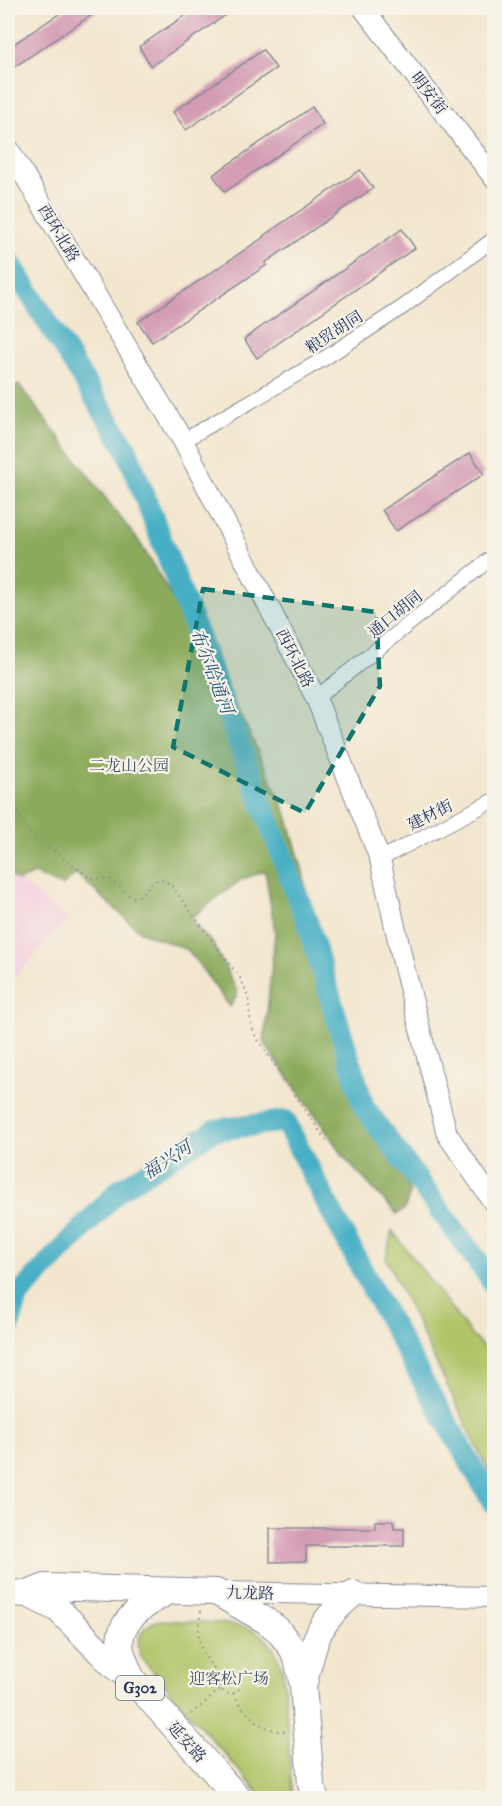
<svg xmlns="http://www.w3.org/2000/svg" width="502" height="1806" viewBox="0 0 502 1806" font-family="'IM FELL Great Primer','Noto Serif SC',serif">
<rect width="100%" height="100%" fill="#f7f3e8"/>
<filter id="ink" filterUnits="userSpaceOnUse"><feTurbulence type="fractalNoise" baseFrequency=".0167" numOctaves="2"/><feDisplacementMap in="SourceGraphic" scale="12" xChannelSelector="R" yChannelSelector="G"/><feConvolveMatrix kernelMatrix="1 2 1 2 8 2 1 2 1" color-interpolation-filters="sRGB"/></filter>
<filter id="wash" filterUnits="userSpaceOnUse"><feTurbulence type="fractalNoise" baseFrequency=".008" numOctaves="4" result="noise"/><feDisplacementMap in="SourceGraphic" scale="24" xChannelSelector="R" yChannelSelector="G"/><feGaussianBlur stdDeviation="1.35" result="paint"/><feColorMatrix in="noise" values="0 0 0 0 0 0 0 0 0 0 0 0 0 0 0 0 0 1.4 0 .05"/><feComposite in="paint" operator="in"/></filter>
<g filter="url(#wash)">
<rect width="100%" height="100%" fill="#f3e6ce"/>
<!-- built -->
<path fill="#f4cfde" d="M8,873L69,919L8,984Z"/>
<!-- green -->
<path fill="#b0c468" stroke="#667a63" stroke-width="1.5" d="M392,1230L472,1336L494,1356V1482L386,1259Z
M162,1620C184,1622 238,1621 255,1631C272,1640 281,1660 284,1678L292,1791L287,1798H263L144,1661C132,1643 141,1623 162,1620Z"/>
<!-- forest -->
<path fill="#8caa5c" stroke="#546c5d" stroke-width="1.5" d="M19,385L140,543L241,715L286,812L303,872L322,1000L410,1192L405,1209L397,1214L347,1161L264,1043L275,932L265,871L242,879L191,918L200,931L212,942L238,993L230,1007L188,950L141,932L76,874L62,886L34,874L18,881L8,873V387Z"/>
<g fill="none" stroke-linecap="round" stroke-linejoin="round">
<!-- river -->
<path stroke="#46afc5" stroke-width="22" d="M8,259L126,448L307,921L364,1107L494,1284
M8,1330L18,1296L119,1190L215,1130L285,1121C350,1251 420,1379 494,1504"/>
</g>
<g id="blocks">
<!-- building -->
<path fill="#d39ab4" d="M68,8H102L8,71V48Z
M196,8H236L151,66L139,47Z
M263,50L276,68L186,130L173,112Z
M312,107L323,124L225,192L213,175Z
M360,170L373,188L265,263L267,265L152,342L138,322L264,237L263,236Z
M402,229L415,248L257,358L244,339Z
M470,453L484,474L396,531L382,510Z
M375,1521H393L394,1528H404V1546H306V1561L270,1562V1528H375Z"/>
</g>
</g>
<g filter="url(#ink)">
<use href="#blocks" fill-opacity="0" stroke="#878a96" stroke-width="1.5"/>
<g fill="none" stroke-linecap="round" stroke-linejoin="round">
<defs>
<path id="street" d="M183,441L325,358L403,307L494,239
M316,698L494,556
M380,859L494,800"/>
<path id="secondary" d="M363,8L494,178
M8,148L183,441L316,698L380,859L404,967L447,1134L494,1203
M218,1592L494,1597"/>
<path id="highway" d="M8,1593L28,1594L45,1587L216,1592L265,1620L277,1629L292,1648L298,1662L303,1686L311,1784L315,1798
M28,1594L58,1609L113,1665L132,1679L238,1798
M132,1679C128,1670 124,1661 121,1651C114,1620 147,1604 168,1591
M304,1683C315,1639 316,1624 353,1594"/>
</defs>
<!-- street casing -->
<use href="#street" stroke="#878a96" stroke-width="16"/>
<!-- secondary casing -->
<use href="#secondary" stroke="#878a96" stroke-width="22"/>
<!-- highway casing -->
<use href="#highway" stroke="#878a96" stroke-width="28"/>
<!-- path -->
<path stroke="#878a96" stroke-width="2" stroke-dasharray="1.5 4.5" stroke-linecap="butt" d="M8,804L19,814L28,831L90,878L111,879L123,891L132,898L141,895L153,881L164,880L171,885L241,979L248,997L251,1025L256,1037L327,1142
M201,1611C195,1641 200,1656 223,1677
M220 1684a10 10 0 1 1 20 0a10 10 0 1 1-20 0Z
M233,1693C245,1715 263,1732 289,1732
M191,1714L221,1689"/>
<!-- street -->
<use href="#street" stroke="#fff" stroke-width="14"/>
<!-- secondary -->
<use href="#secondary" stroke="#fff" stroke-width="20"/>
<!-- highway -->
<use href="#highway" stroke="#fff" stroke-width="26"/>
</g>
</g>
<!-- marked area -->
<path fill="#0f766e" fill-opacity="0.2" stroke="#0f766e" stroke-width="4.5" stroke-dasharray="12 8" stroke-linejoin="round" d="M203,589L376,612L380,686L305,813L173,747Z"/>
<g text-anchor="middle" dominant-baseline="central" stroke-width="4.5" stroke-linejoin="round" paint-order="stroke">
<!-- shield labels -->
<rect fill="#f7f3e8" stroke="#5d6a87" stroke-width="1.5" x="116" y="1676" width="48" height="24" rx="4.5"/>
<g font-size="15" font-weight="bold" fill="#1b2f5e">
<text x="140" y="1688">G302</text>
</g>
<!-- street labels -->
<g font-size="16" fill="#1b2f5e" stroke="#f7f3e8">
<text transform="translate(429 93) rotate(52)">明安街</text>
<text transform="translate(59 233) rotate(59)">西环北路</text>
<text transform="translate(334 332) rotate(-33)">粮贸胡同</text>
<text transform="translate(395 614) rotate(-39)">通口胡同</text>
<text transform="translate(295 658) rotate(63)">西环北路</text>
<text transform="translate(430 815) rotate(-27)">建材街</text>
<text transform="translate(250 1593) rotate(1)">九龙路</text>
<text transform="translate(187 1742) rotate(48)">延安路</text>
</g>
<!-- park labels -->
<g font-size="16" fill="#405460" stroke="#f7f3e8">
<text x="129" y="765">二龙山公园</text>
<text x="229" y="1678">迎客松广场</text>
</g>
<!-- water labels -->
<g font-size="18" font-style="italic" fill="#28557d" stroke="#f7f3e8">
<text transform="translate(212 671) rotate(69)">布尔哈通河</text>
<text transform="translate(167 1160) rotate(-33)">福兴河</text>
</g>
</g>
<!-- margin -->
<rect width="502" height="1806" fill="none" stroke="#f7f3e8" stroke-width="30"/>
</svg>
